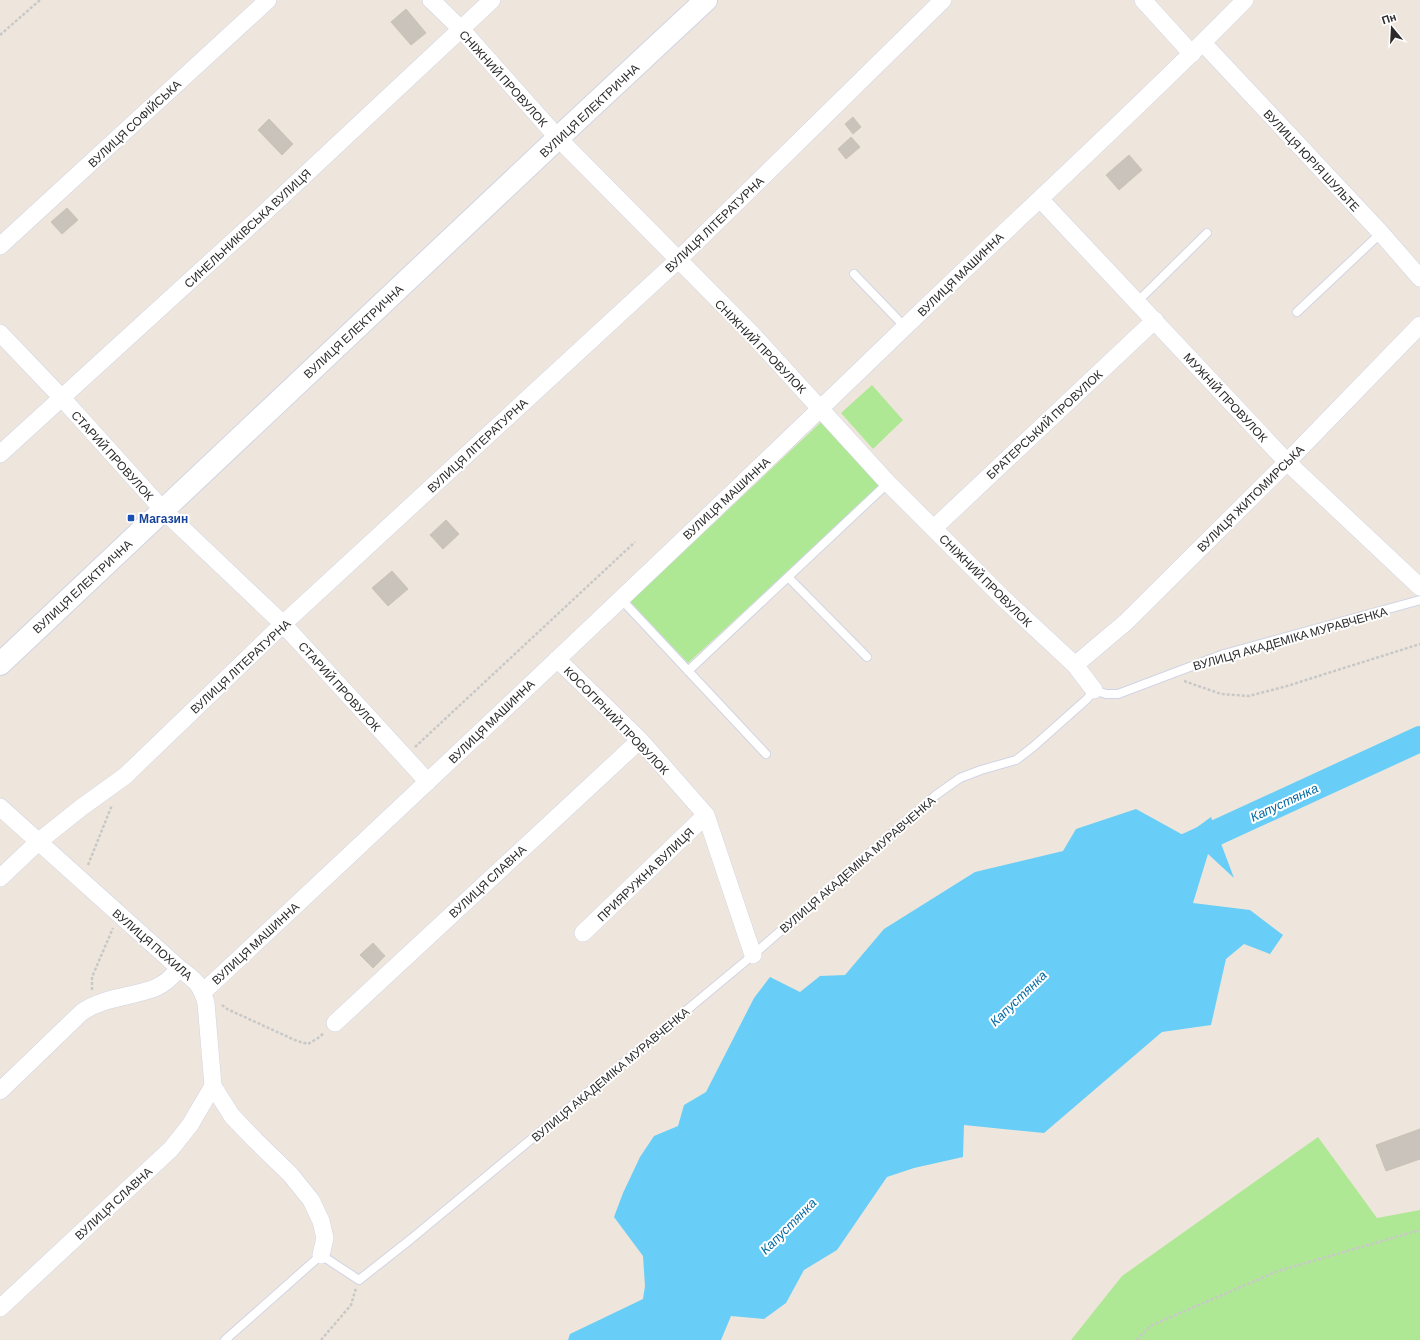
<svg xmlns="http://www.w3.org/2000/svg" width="1420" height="1340" viewBox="0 0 1420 1340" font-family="Barlow,sans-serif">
<rect width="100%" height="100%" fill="#eee6dc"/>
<!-- green -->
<path fill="#afe895" d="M872,385L903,420L873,449L841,413Z
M821,422L881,485L688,663L630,602Z
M1318,1137L1377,1218L1420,1210V1340H1071L1122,1276Z"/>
<!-- water -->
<path fill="#68cef7" d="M1136,809L1185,836L1211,817L1234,878L1208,854L1193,903L1250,910L1283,935L1270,954L1244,944L1226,959L1211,1025L1162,1032L1044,1133L964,1125L963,1157L914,1168L887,1177L837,1250L804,1270L786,1303L764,1319L731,1316L721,1340H568L570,1334L643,1299L645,1286L643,1256L614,1217L623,1193L640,1157L654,1136L678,1126L684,1105L706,1092L754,998L770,977L800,992L820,976L845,975L884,929L975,872L1063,851L1076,829Z"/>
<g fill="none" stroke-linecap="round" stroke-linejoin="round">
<!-- river -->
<path stroke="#68cef7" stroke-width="26" d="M1185,847L1420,739"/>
</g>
<!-- building -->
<path fill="#c9c3bb" stroke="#c9c3b5" d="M406,9L426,33L411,45L391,22Z
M853,117L861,127L853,134L845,124Z
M269,119L293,144L282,155L258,130Z
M851,137L860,147L846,159L838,149Z
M1129,155L1142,170L1119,190L1106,175Z
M67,208L78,220L62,234L51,222Z
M446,520L459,534L443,549L430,535Z
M392,571L408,589L388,606L372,588Z
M373,943L385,956L373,968L360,955Z
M1420,1129V1159L1386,1171L1376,1145Z"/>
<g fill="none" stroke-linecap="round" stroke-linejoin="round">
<defs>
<path id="lane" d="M854,274L905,327
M1136,303L1207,233
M1297,312L1381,233
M788,577L867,657
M620,598L766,754
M688,671L888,483
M225,1340L321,1255L359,1280L411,1239L753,955L936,795L960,778L981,770L1016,760L1033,747L1087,699L1094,690L1106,694H1118L1224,654L1420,600"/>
<path id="street" d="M431,0L461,29L558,138L753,335L888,483L1004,599L1075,665L1094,690
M1143,0L1192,54
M1203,43L1381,233L1420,278
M1040,199L1287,462L1420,587
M0,246L268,0
M0,333L62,398L163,510L283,624L428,782
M0,454L262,215L492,0
M934,528L1155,320
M557,659L640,740L706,815L753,955
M1075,665L1126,622L1287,462L1420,325
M0,807L179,968C194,979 201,984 206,1003L213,1086L232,1116L255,1140L290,1174L311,1200L321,1221L325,1238L321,1255
M0,878L38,842L82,807L125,776L283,624L678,260L943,0
M583,933L706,815
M203,992C439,772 674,550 906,326C1019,217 1135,112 1245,0
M335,1023L640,740
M0,1091L82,1012C104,997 131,997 155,988C165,984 173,976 179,968
M0,1308L171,1149L190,1125L213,1086"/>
<path id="secondary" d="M0,664L558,138L706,0"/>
</defs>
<!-- lane casing -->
<use href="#lane" stroke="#d1d4e5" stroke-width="10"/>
<!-- street casing -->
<use href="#street" stroke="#d1d4e5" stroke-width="18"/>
<!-- secondary casing -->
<use href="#secondary" stroke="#d1d4e5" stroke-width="24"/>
<!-- path -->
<path stroke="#c8c8c8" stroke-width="2.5" stroke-dasharray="3 2" stroke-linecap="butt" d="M0,35L40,0
M1184,681L1221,694L1249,696L1287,686L1420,644
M415,747L635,542
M88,865L112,805
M92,990V977L113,928
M222,1005L227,1009L297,1041L308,1044L318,1038L324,1033
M321,1340L351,1305L356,1288
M1137,1340L1150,1326L1278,1271L1420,1230"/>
<!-- lane -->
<use href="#lane" stroke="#fff" stroke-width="8"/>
<!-- street -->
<use href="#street" stroke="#fff" stroke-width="17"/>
<!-- secondary -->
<use href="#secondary" stroke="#fff" stroke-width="22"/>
</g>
<!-- markers -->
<rect fill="#1a4fb4" stroke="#fff" stroke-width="1.5" x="127" y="514" width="8" height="8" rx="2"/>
<g text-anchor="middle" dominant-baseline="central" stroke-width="4" stroke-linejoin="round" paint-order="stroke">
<!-- street labels -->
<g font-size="12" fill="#2b2b2b" stroke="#fff">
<text transform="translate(504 78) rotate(48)">СНІЖНИЙ ПРОВУЛОК</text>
<text transform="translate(589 110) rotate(-43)">ВУЛИЦЯ ЕЛЕКТРИЧНА</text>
<text transform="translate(134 123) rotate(-43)">ВУЛИЦЯ СОФІЙСЬКА</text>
<text transform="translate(1312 160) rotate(47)">ВУЛИЦЯ ЮРІЯ ШУЛЬТЕ</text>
<text transform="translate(714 224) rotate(-44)">ВУЛИЦЯ ЛІТЕРАТУРНА</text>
<text transform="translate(247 228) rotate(-43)">СИНЕЛЬНИКІВСЬКА ВУЛИЦЯ</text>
<text transform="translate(960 274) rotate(-44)">ВУЛИЦЯ МАШИННА</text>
<text transform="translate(353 331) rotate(-43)">ВУЛИЦЯ ЕЛЕКТРИЧНА</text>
<text transform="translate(761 346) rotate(46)">СНІЖНИЙ ПРОВУЛОК</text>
<text transform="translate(1226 397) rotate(47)">МУЖНІЙ ПРОВУЛОК</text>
<text transform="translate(1044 424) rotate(-43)">БРАТЕРСЬКИЙ ПРОВУЛОК</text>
<text transform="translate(477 445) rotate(-43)">ВУЛИЦЯ ЛІТЕРАТУРНА</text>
<text transform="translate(113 455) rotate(48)">СТАРИЙ ПРОВУЛОК</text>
<text transform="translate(726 498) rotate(-43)">ВУЛИЦЯ МАШИННА</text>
<text transform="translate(1250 498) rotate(-45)">ВУЛИЦЯ ЖИТОМИРСЬКА</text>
<text transform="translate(986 580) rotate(45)">СНІЖНИЙ ПРОВУЛОК</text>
<text transform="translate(82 586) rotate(-43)">ВУЛИЦЯ ЕЛЕКТРИЧНА</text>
<text transform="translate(1290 638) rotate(-16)">ВУЛИЦЯ АКАДЕМІКА МУРАВЧЕНКА</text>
<text transform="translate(240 666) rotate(-43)">ВУЛИЦЯ ЛІТЕРАТУРНА</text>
<text transform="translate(340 686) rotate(48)">СТАРИЙ ПРОВУЛОК</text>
<text transform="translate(617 720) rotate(46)">КОСОГІРНИЙ ПРОВУЛОК</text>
<text transform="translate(491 721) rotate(-44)">ВУЛИЦЯ МАШИННА</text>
<text transform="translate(857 864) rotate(-41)">ВУЛИЦЯ АКАДЕМІКА МУРАВЧЕНКА</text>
<text transform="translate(645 874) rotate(-44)">ПРИЯРУЖНА ВУЛИЦЯ</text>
<text transform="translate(487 881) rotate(-43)">ВУЛИЦЯ СЛАВНА</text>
<text transform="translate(255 943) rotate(-43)">ВУЛИЦЯ МАШИННА</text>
<text transform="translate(153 944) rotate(41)">ВУЛИЦЯ ПОХИЛА</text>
<text transform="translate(610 1074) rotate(-40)">ВУЛИЦЯ АКАДЕМІКА МУРАВЧЕНКА</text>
<text transform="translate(113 1203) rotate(-43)">ВУЛИЦЯ СЛАВНА</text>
</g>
<!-- transit labels -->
<g font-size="12" font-weight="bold" fill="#164399" stroke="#fff" text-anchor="start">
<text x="139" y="518">Магазин</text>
</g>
<!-- water labels -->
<g font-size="13" font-style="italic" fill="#046ba5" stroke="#fff">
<text transform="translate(1284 802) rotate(-25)">Капустянка</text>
<text transform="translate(1018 998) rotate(-44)">Капустянка</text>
<text transform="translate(788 1226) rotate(-45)">Капустянка</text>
</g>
</g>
<!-- north arrow -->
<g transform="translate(1392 28) rotate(342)" stroke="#ffffff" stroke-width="3" paint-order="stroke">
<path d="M0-3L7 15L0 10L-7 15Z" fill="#2b2b2b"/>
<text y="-6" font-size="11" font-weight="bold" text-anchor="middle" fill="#2b2b2b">Пн</text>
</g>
</svg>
